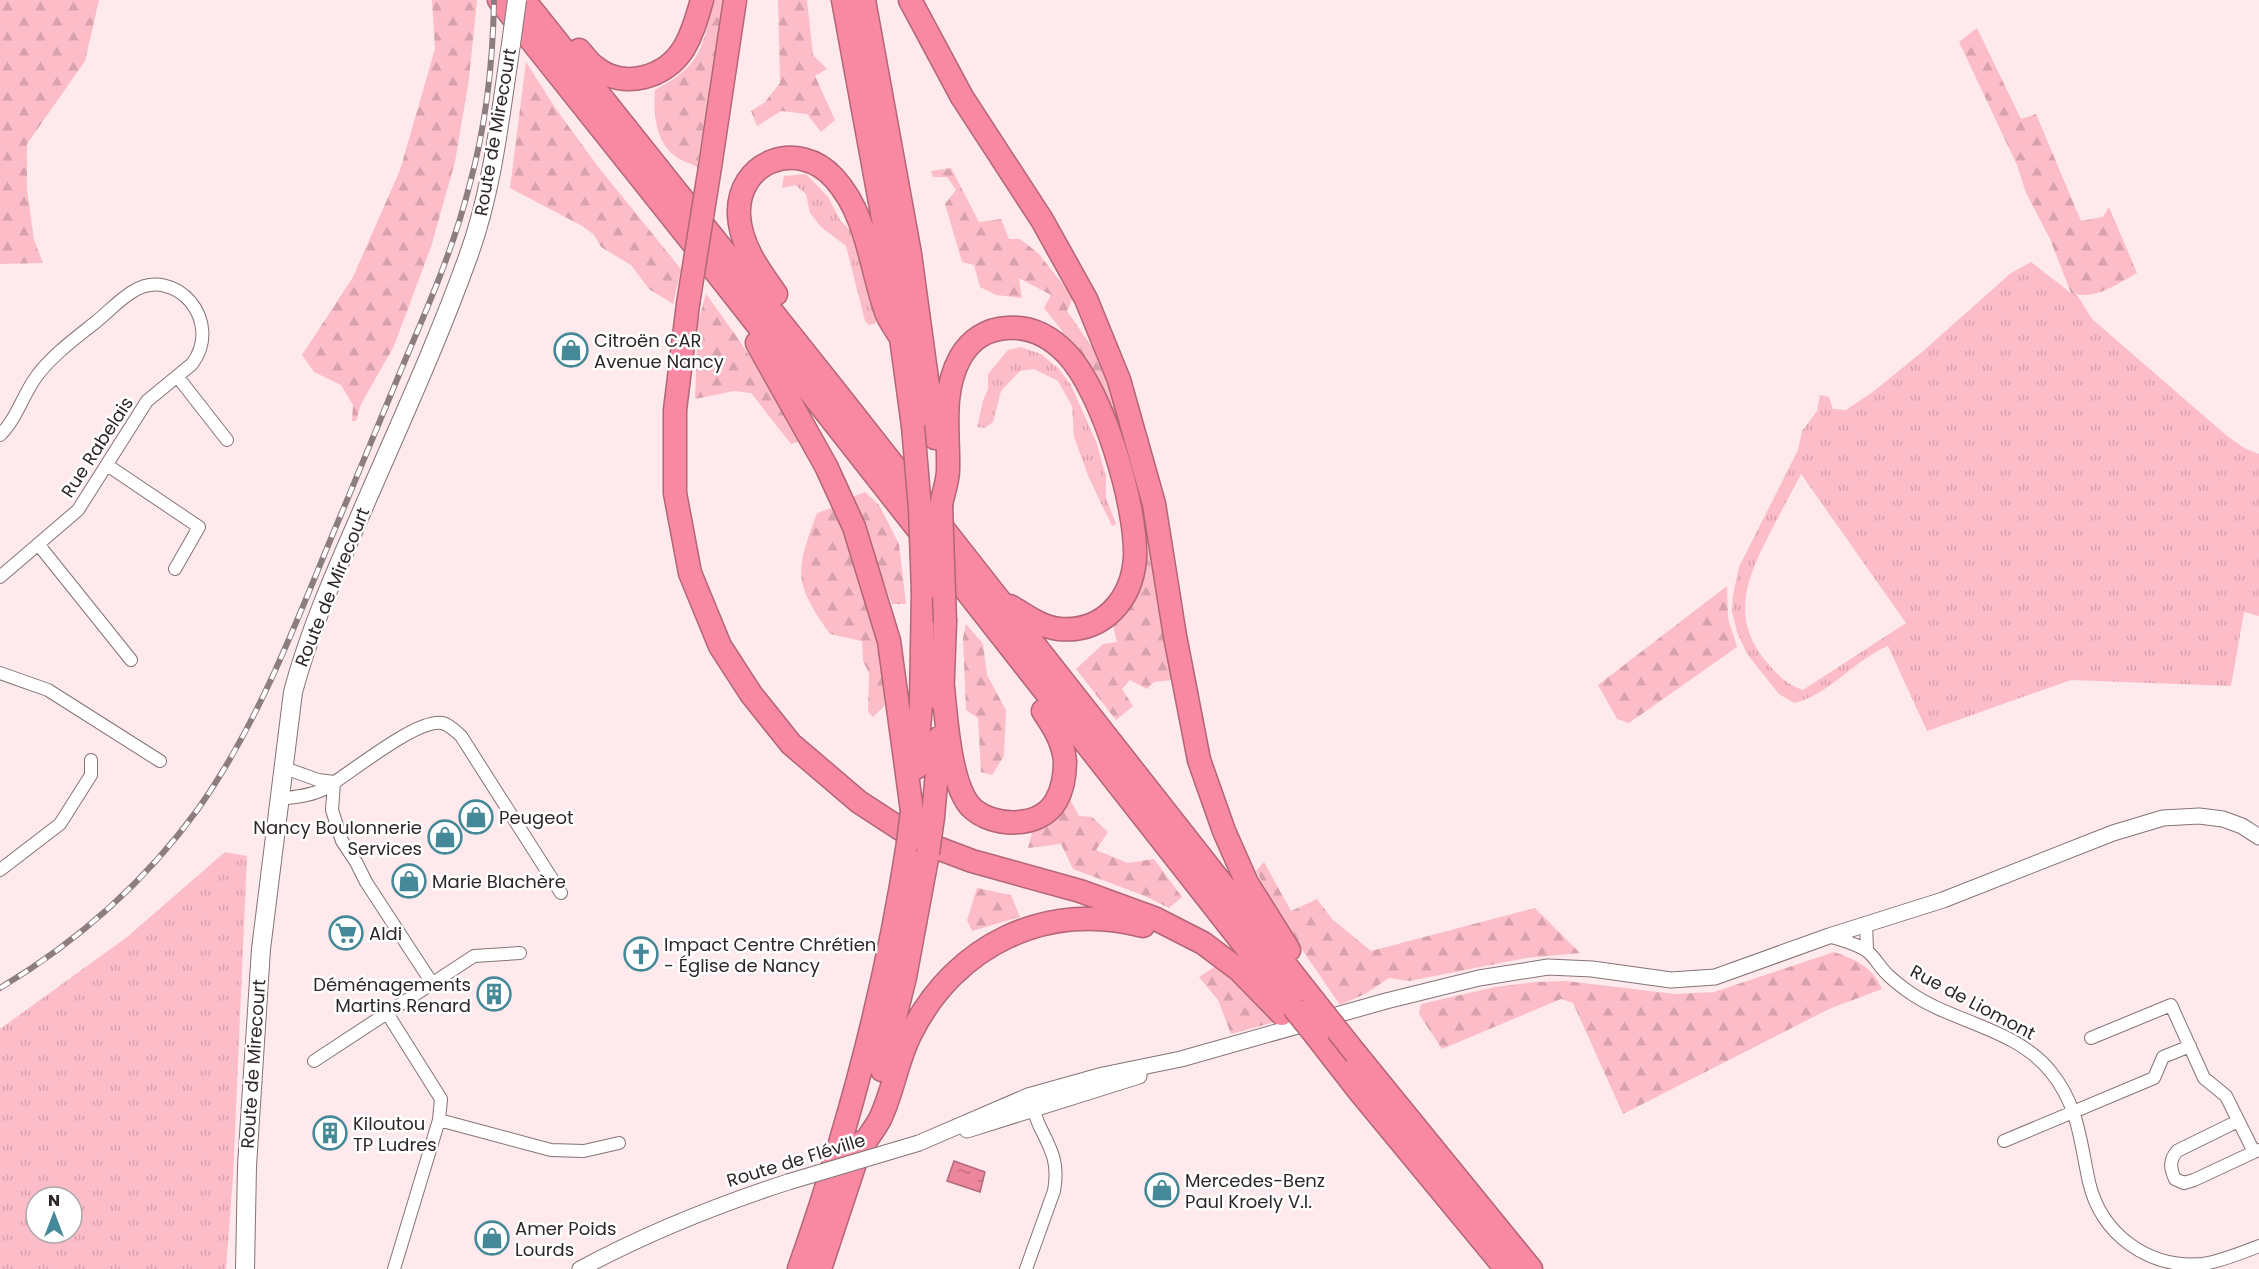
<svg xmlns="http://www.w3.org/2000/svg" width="2259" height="1269" viewBox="0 0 2259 1269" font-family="Poppins,sans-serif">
<defs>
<pattern id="grass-tufts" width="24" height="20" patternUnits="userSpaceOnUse" patternTransform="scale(1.5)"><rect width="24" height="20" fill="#fcbdc9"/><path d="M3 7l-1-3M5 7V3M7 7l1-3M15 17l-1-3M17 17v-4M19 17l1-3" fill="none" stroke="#d8a2ad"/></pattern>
<pattern id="forest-firs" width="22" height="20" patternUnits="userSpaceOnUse" patternTransform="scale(1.5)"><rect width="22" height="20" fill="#fcbdc9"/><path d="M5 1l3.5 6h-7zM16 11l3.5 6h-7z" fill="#d8a2ad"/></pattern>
<pattern id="water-ripples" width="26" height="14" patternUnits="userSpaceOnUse" patternTransform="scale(1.5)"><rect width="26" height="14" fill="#ec869d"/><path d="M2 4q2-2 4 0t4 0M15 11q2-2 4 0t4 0" fill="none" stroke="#c06d80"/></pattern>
</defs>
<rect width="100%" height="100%" fill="#fee9ec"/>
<!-- grass -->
<path fill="url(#grass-tufts)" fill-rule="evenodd" d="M806,174L828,197L840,220L854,234L877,310L876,323L869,325L865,321L846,246L821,227L810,213L806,194L795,185L782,188L784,176Z
M2031,262L2071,293L2077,295L2092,319L2226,435L2244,448L2259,454V616L2244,612L2231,686L2071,680L1927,731L1888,646C1854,660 1829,695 1794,703L1779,694L1747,654L1737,632L1732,611L1733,595L1739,567L1798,450L1802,431L1817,411L1820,395L1829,397L1833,409L1846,410L1874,391L1922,352L2011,273ZM1801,474L1906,623L1803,690C1785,684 1776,673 1764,659C1729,615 1749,574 1771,531C1781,512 1791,493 1801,474Z
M1021,347L1041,354L1059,369L1071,385L1097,444L1106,477V498L1116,524L1112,526L1089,478L1074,437L1072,406L1058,381L1034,369L1020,371L1001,391L993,422L985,428L977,427L983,401L988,389V374L1008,350Z
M225,852L247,856L233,1177L226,1269H0V1029L127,937ZM36,1197H72V1233H36Z"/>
<!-- forest -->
<path fill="url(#forest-firs)" d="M0,0H99L85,61L27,144V189L34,240L43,263L0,264Z
M432,0H477L469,79L455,162L431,247L394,346L361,404L356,421H352L353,405L341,385L314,372L302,355L353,277L400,170L435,49Z
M713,0H724L697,167C690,163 681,161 675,156C655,141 653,112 655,90C701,66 703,48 713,0Z
M778,0H807L813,55L827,69L815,76L835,120L821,132L807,114L781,111L757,126L751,111L765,102L780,83Z
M1977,28L2021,119L2036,114L2081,221L2103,217L2109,207L2137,273C2117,284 2094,301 2071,293L2050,239L2026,193L2017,165L1959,42Z
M526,62L556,109L599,168L681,269L673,304L649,289L631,265L601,247L594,235L584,227L510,188Z
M951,168L979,222L1001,219L1009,239H1020L1038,253L1073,297L1067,311L1099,357L1123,407L1138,468L1173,680L1154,682L1147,689L1130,680L1122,689L1133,706L1116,720L1076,669L1103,644L1117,642L1113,626L1124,614L1136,593L1109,407L1089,365L1044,308L1051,295L1019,278L1022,298L996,295L980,287L974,265L962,262L945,204L956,190L947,177H933L931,171Z
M706,294C741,342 774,389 801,441L791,444L751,393L734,391L695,399L698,322Z
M865,492L879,505L899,544L906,604H892L852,497Z
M834,507L858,575L880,650L885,705L873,717L868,712L869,673L863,661L862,641L830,634C792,581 796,571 817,513Z
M1727,586L1728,618L1737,647L1629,723L1617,719L1598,685Z
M966,624L983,644L987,675L1006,710L1004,756L992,775L981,772L978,718L966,710L963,638Z
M1070,799L1079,816L1092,817L1108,832L1096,850L1128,863L1154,859L1182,897L1169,908L1145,896L1073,869L1061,844L1028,848L1033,829L1058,806Z
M1264,862L1291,911L1317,899L1332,919L1371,951L1535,908L1580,953L1526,958L1409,981L1389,978L1365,994L1340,1005L1286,926L1256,871Z
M977,888L1011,895L1020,917L972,931L967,920Z
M1834,952C1855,959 1873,967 1882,989L1829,1009L1623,1114L1573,1003L1561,999L1442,1049L1419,1014L1421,1004L1495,987L1535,982L1566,981L1675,994L1714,992Z
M1216,966L1265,1009L1275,1022L1231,1034L1218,1000L1199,977Z"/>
<!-- water -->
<path fill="url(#water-ripples)" stroke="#b3697a" stroke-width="1.5" d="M954,1161L985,1172L980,1192L947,1181Z"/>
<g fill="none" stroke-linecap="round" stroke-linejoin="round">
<defs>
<path id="minor" d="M177,376L227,440
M0,435C16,420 23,395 36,377C52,355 76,338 97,321C108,312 119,300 132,292C176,264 224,322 192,364L147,401L78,510L0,577
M107,465L199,527L175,569
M38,544L131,660
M0,673L48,690L160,761
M282,767L318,780L334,782
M334,782L332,810L342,841L356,862L366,882L432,983
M279,799C293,797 311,796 324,789C350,774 415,719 442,723C449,724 455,731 461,736L561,893
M0,870L60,824L91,775V760
M1866,923L1867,951
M1829,936C1841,940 1856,943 1867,951C1875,957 1880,968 1888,975C1894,981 1902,987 1909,992C1953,1023 2016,1028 2051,1072C2079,1107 2080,1141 2089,1182C2101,1234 2148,1269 2203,1264C2222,1261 2241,1253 2259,1246
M387,1013L441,1099L439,1120L394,1269
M2091,1038L2171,1005L2204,1078L2226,1096L2254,1152L2259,1150
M314,1061L474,956L520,953
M439,1120L551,1150L584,1151L619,1143
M2238,1121L2177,1151C2169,1161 2170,1168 2175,1179L2184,1183L2194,1180L2254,1152
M2004,1141L2154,1078L2163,1057L2190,1046
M1026,1269L1054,1191C1059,1163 1052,1151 1040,1127C1036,1119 1034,1109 1030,1101"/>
<path id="tertiary" d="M967,1130L1139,1076
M919,1143L1028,1096L1103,1075L1181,1059L1386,1001L1479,978L1548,967L1592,969L1671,980L1715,977L1829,936L1943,900L2113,833L2163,818L2199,816L2223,819L2242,826L2259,837
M580,1269C649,1232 714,1206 788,1182"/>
<path id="secondary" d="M245,1269L247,1166L261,949L293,692C309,632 334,575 359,518C396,432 436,346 468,257C493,189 500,115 511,44"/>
<path id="motorway" d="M499,0L723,281L1293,1007
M524,0L836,392L1314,1001
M843,0L890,257L913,426
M864,0L910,254L935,438
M910,0L962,97L1042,220L1086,299L1119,380L1154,504L1175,636L1199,760L1224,831L1247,883L1289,950
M579,50C584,55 589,63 595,67C623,90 666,78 684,48C693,33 697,17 702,0
M710,167L735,0
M776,294C759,270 741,246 739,216C736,161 798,138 834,178C867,214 870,265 885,309C888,320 897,331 903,341
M688,304L675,410V493L690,573L720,646L751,694L791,744L859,802L919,841L972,861L1080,891L1154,918L1203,943L1239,970L1282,1014
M757,343L826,466L854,527L889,641L912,811
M941,505C943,494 948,481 948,470C949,432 941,393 960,358C970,340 987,329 1007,328C1031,326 1051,337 1067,354C1103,392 1137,506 1135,558C1132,600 1103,633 1059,629C1041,627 1025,615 1010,606
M943,687C946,716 950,785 971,807C992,828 1040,829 1056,801C1063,789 1065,774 1065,761C1063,741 1053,726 1043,711
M942,702L945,622
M916,768L921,704L923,592
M933,817L940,737
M1317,1037L1359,1091L1506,1269
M1356,1054L1531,1269
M882,1070L905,977L928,853
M860,1149C866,1140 874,1130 880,1119C893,1092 897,1060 911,1033C955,945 1047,900 1143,926
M799,1269C848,1130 886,988 908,843
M820,1269L862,1142"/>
</defs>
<!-- minor casing -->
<use href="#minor" stroke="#857376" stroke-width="14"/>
<!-- tertiary casing -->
<use href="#tertiary" stroke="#857376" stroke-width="17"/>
<!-- secondary casing -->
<use href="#secondary" stroke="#857376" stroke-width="20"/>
<!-- motorway casing -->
<use href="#motorway" stroke="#b26677" stroke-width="25"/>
<!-- minor -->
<use href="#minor" stroke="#fff" stroke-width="12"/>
<!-- tertiary -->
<use href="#tertiary" stroke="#fff" stroke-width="15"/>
<!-- secondary -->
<use href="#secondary" stroke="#fff" stroke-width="18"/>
<!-- motorway -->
<use href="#motorway" stroke="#f988a2" stroke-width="22"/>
<defs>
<path id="rail" d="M0,988C77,942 145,882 198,809C261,720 298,616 340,517C362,464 384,411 406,358C430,302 454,246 469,187C486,126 493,63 494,0"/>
</defs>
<!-- rail casing -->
<use href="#rail" stroke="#8c7e80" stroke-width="6"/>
<!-- rail -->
<use href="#rail" stroke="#fff" stroke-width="4" stroke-dasharray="11" stroke-linecap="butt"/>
<defs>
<path id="tertiary-bridge" d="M788,1182L919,1143"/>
<path id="secondary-bridge" d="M511,44L517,0"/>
<path id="motorway-bridge" d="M688,304L710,167
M913,426L920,509L923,592
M941,505L945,622
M908,843L912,811
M928,853L933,817
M1314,1001L1356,1054
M1293,1007L1317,1037"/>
</defs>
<!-- tertiary-bridge casing -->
<use href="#tertiary-bridge" stroke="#857376" stroke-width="17" stroke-linecap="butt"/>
<!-- secondary-bridge casing -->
<use href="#secondary-bridge" stroke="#857376" stroke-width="20" stroke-linecap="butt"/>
<!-- motorway-bridge casing -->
<use href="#motorway-bridge" stroke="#b26677" stroke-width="25" stroke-linecap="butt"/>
<!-- tertiary-bridge -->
<use href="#tertiary-bridge" stroke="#fff" stroke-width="15"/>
<!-- secondary-bridge -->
<use href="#secondary-bridge" stroke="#fff" stroke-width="18"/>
<!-- motorway-bridge -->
<use href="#motorway-bridge" stroke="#f988a2" stroke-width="22"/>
</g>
<!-- icons -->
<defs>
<symbol id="shop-ring" viewBox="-11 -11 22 22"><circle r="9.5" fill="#fff" stroke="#458898" stroke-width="1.5"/><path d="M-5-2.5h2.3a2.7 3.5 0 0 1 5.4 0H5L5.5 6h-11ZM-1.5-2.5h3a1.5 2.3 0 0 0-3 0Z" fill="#458898"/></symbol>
<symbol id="supermarket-ring" viewBox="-11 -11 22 22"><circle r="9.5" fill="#fff" stroke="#458898" stroke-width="1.5"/><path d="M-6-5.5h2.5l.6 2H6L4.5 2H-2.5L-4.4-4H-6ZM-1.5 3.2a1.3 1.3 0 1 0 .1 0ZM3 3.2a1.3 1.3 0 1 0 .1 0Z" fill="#458898"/></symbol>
<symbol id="church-ring" viewBox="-11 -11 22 22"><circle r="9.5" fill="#fff" stroke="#458898" stroke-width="1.5"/><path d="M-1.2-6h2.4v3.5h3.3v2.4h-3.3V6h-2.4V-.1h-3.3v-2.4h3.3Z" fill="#458898"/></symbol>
<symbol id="building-ring" viewBox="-11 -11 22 22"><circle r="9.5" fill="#fff" stroke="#458898" stroke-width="1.5"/><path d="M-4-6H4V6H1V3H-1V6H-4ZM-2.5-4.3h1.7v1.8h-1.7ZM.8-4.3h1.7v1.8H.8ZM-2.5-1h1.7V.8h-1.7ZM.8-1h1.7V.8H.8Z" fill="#458898"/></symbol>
</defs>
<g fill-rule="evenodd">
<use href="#shop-ring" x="552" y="331" width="38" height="38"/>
<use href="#shop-ring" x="457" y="798" width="38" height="38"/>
<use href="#shop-ring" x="426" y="818" width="38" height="38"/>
<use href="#shop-ring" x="390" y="862" width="38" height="38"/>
<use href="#supermarket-ring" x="327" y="914" width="38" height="38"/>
<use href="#church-ring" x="622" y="935" width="38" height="38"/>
<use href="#building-ring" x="475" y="975" width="38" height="38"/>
<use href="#building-ring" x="311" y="1114" width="38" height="38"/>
<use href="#shop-ring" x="1143" y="1171" width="38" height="38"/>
<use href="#shop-ring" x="473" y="1219" width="38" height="38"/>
</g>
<g text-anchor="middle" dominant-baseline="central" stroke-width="5" stroke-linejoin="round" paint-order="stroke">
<!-- street labels -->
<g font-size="18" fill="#2e2627" stroke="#fff">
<text transform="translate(495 132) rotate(-80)">Route de Mirecourt</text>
<text transform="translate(97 447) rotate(-57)">Rue Rabelais</text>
<text transform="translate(332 587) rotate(-68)">Route de Mirecourt</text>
<text transform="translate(1973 1002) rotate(28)">Rue de Liomont</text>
<text transform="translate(253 1064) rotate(-86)">Route de Mirecourt</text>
<text transform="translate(796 1160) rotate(-17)">Route de Fléville</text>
</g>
<!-- poi labels -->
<g font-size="18" fill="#2e2627" stroke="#fff" text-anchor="start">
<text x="594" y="340">Citroën CAR<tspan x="594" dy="21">Avenue Nancy</tspan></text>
<text x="499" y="817">Peugeot</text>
<text x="422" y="827" text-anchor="end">Nancy Boulonnerie<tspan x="422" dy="21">Services</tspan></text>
<text x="432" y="881">Marie Blachère</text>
<text x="369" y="933">Aldi</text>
<text x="664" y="944">Impact Centre Chrétien<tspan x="664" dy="21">- Église de Nancy</tspan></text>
<text x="471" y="984" text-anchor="end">Déménagements<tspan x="471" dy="21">Martins Renard</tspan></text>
<text x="353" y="1123">Kiloutou<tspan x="353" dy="21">TP Ludres</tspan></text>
<text x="1185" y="1180">Mercedes-Benz<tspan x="1185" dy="21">Paul Kroely V.I.</tspan></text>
<text x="515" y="1228">Amer Poids<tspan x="515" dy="21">Lourds</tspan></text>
</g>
</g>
<!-- north arrow -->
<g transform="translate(54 1215)"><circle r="28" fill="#ffffff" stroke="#aba8a9" stroke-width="1.5"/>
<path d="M0-4.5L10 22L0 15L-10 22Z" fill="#458898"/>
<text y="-9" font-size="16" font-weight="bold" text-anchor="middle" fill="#2e2627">N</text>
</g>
</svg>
